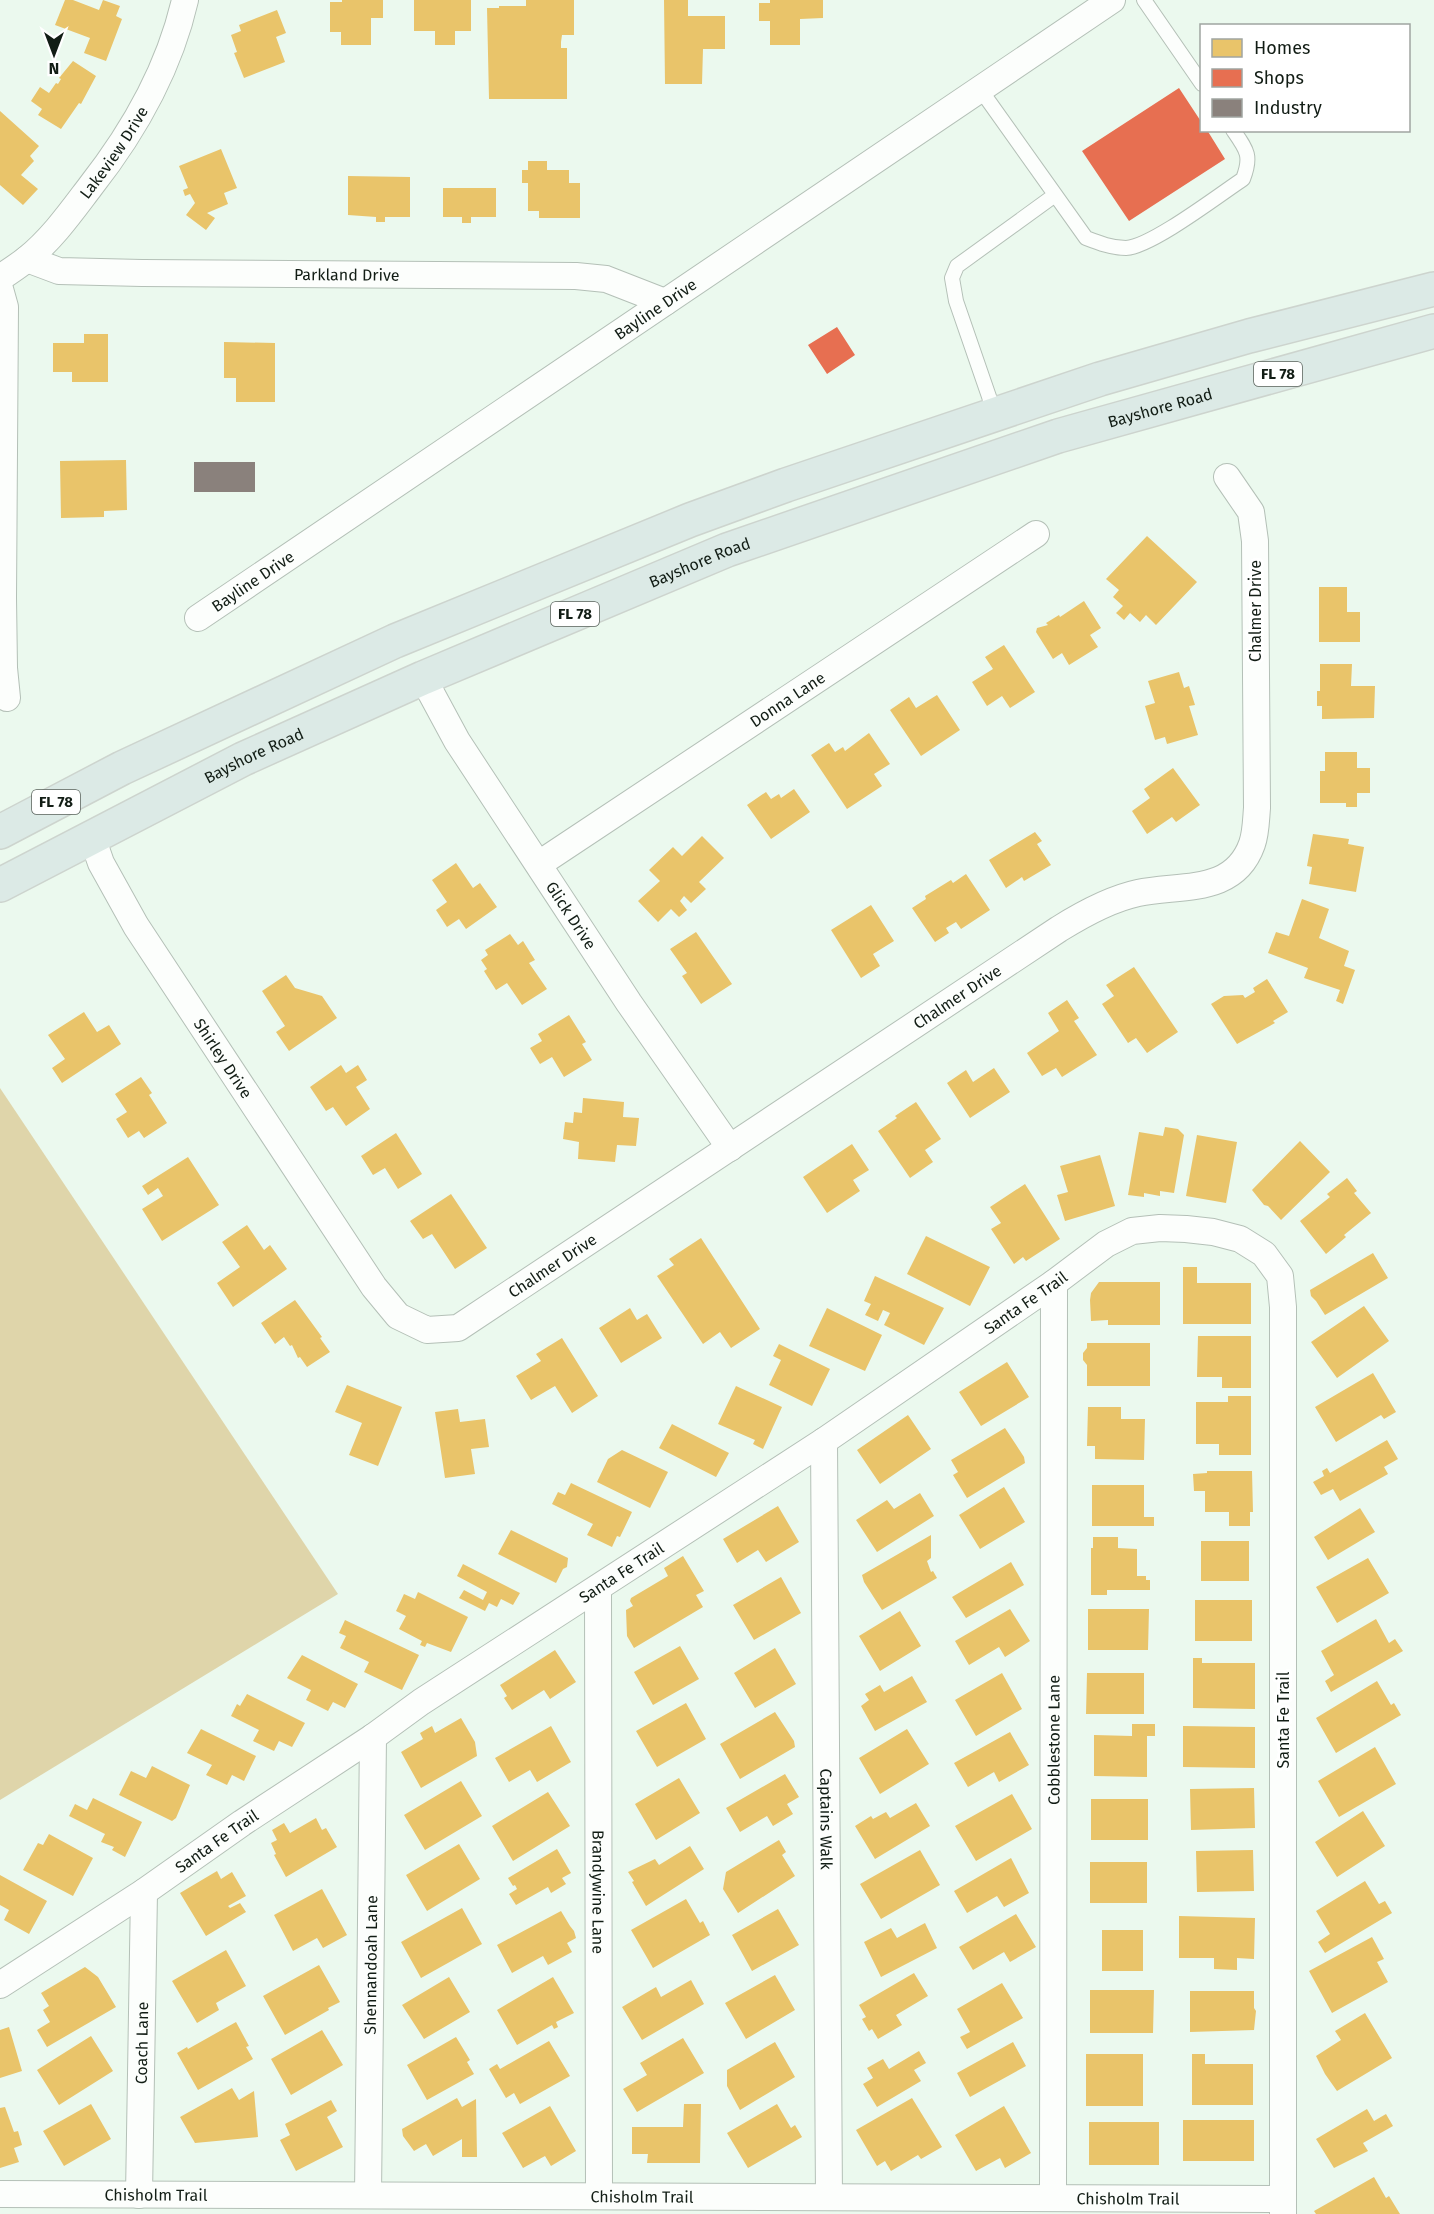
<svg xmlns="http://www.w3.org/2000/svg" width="1434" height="2214" viewBox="0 0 1434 2214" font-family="'Fira Sans',sans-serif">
<rect width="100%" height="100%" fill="#ebf9ee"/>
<!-- forest -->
<path fill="#dfd5aa" d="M0,1088L338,1594L0,1800Z"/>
<!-- homes -->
<path fill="#e9c46a" d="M65,0H73L99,10L103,0L120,6L116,16L122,19L106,61L84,53L90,38L55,25Z
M342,0H383V18H371V45H341V32H330V2H342Z
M414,0H471V31H455V45H435V31H414Z
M526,0H574V35H562L561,42V48H567V99H489L487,8H499V6H526Z
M664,0H688V16H725V49H703L702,84H665Z
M770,0H823V18L800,19V45H770V21H759V3H770Z
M277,10L286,33L276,37L285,62L244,78L234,53L237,52L231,35L241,31L239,25Z
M73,61L96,76L81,104L79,103L61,129L38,115L42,109L31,101L40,87L49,93L56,83L58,84L61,79L59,78Z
M0,111L39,146L30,156L34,161L21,175L38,189L23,205L0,185Z
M221,149L237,188L224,193L228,204L207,213L215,218L206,230L186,215L195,203L190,194L185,196L183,190L188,188L179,166Z
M528,161H547V170H569V183H580V218H539V211H528V183H522V170H528Z
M348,176L410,177V217H385V222H376V217L348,215Z
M443,188H496V217H471V223H462V217H443Z
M84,334H108V382H72V372H53V343H84Z
M224,342L275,343V402H236V378H224Z
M126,460L127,510L104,511V517L61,518L60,461Z
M1147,536L1197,582L1156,625L1146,615L1140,622L1130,613L1124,620L1116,613L1123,606L1113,597L1119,590L1106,579Z
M1319,587H1347V612H1360V642H1319Z
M1084,601L1101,628L1090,635L1098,647L1069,665L1062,653L1053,659L1036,632L1037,628L1048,625L1046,623L1059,615L1060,617Z
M1004,645L1035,692L1010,708L1002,696L987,706L972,682L993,669L985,657Z
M1320,664H1352L1351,686H1375L1374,718L1322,719V706H1317V691H1320Z
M1179,672L1184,688L1189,686L1195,705L1189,706L1198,735L1167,744L1165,737L1155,740L1145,706L1155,703L1148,681Z
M937,695L960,730L921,756L890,710L909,697L916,708Z
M869,733L890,764L874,774L882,786L847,809L811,755L829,743L835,752L843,747L845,751Z
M1325,752H1357V768H1370V793H1357V807H1346V803H1320V771H1325Z
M1173,768L1200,805L1176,822L1172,817L1147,834L1132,811L1150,798L1144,789Z
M794,789L810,812L771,839L747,805L766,792L771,799L779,794L781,798Z
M1035,832L1042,841L1037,844L1051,865L1024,881L1022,877L1006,888L989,860Z
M1313,834L1349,839L1348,844L1364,847L1356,892L1309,884L1312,867L1307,866Z
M702,836L724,858L699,882L706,889L691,903L684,896L680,901L687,910L679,917L671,909L658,922L638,901L660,881L649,870L673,847L682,856Z
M456,863L473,888L480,883L497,907L466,929L459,919L447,927L436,910L447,902L432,880Z
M966,874L990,910L961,929L956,922L946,928L949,933L935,942L912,908L926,899L925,896L951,880L953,883Z
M1302,899L1329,909L1319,938L1349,951L1344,966L1355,970L1343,1004L1336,1001L1340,990L1304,978L1308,968L1268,953L1276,932L1289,936Z
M871,905L894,941L873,954L880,966L861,978L831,930Z
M696,932L732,984L701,1004L682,976L687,973L670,949Z
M510,934L518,945L523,941L535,960L529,963L547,989L522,1005L507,983L496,990L484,971L487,969L481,960L488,955L485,950Z
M1134,967L1178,1032L1147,1053L1136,1038L1128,1043L1102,1004L1114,996L1106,985Z
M286,975L295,988L322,996L337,1018L289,1051L276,1032L285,1026L262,991Z
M1267,979L1288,1012L1273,1021L1275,1023L1237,1044L1211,1004L1224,996L1243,995L1245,998L1255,992L1253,988Z
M1067,1000L1079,1018L1074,1021L1097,1055L1062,1077L1056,1068L1042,1076L1027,1053L1059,1031L1048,1013Z
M84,1012L97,1032L109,1025L121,1044L62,1083L52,1068L65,1059L48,1035Z
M569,1015L586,1042L582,1044L592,1060L564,1077L552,1057L540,1064L530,1048L542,1041L538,1034Z
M341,1065L346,1073L358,1065L367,1080L356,1087L370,1109L346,1126L333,1107L326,1111L310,1087Z
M994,1068L1010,1092L970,1118L947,1083L966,1070L973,1082Z
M141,1077L152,1093L149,1095L167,1123L144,1138L139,1131L128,1138L116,1119L127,1112L115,1094Z
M583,1098L624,1102L623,1117L639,1118L636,1146L617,1145L615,1162L578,1159L579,1142L563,1139L565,1122L573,1123L574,1112L582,1113Z
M916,1102L941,1139L925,1150L933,1162L910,1178L878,1131L897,1118L895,1116Z
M1165,1127L1178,1129L1184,1135L1174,1193L1160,1191V1196L1144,1193V1197L1128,1195L1139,1132L1163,1136Z
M396,1133L422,1174L398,1189L385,1168L373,1175L361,1156Z
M1197,1135L1237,1142L1226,1203L1186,1196Z
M1300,1141L1330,1172L1281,1220L1268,1206L1264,1205L1252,1190Z
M852,1144L869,1170L853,1180L860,1191L827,1213L803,1177Z
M1100,1155L1115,1206L1065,1221L1057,1195L1068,1192L1060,1166Z
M188,1157L219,1205L162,1241L142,1209L163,1196L158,1188L148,1195L142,1186Z
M1347,1178L1357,1191L1354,1193L1371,1213L1344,1235L1346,1237L1326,1254L1300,1221L1330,1197L1327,1194Z
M1025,1184L1060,1239L1026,1261L1023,1257L1014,1264L991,1229L1001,1223L990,1207Z
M451,1194L487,1248L455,1269L432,1234L423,1239L410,1221Z
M247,1225L264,1250L270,1245L287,1269L233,1307L217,1283L240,1267L222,1242Z
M926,1236L990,1267L970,1306L907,1274Z
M701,1238L760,1329L731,1348L720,1332L703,1344L657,1276L674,1265L669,1259Z
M1373,1253L1388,1278L1325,1315L1316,1301L1311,1296L1310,1290Z
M1183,1267H1197V1283H1251V1324H1183Z
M875,1276L944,1308L924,1345L884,1325L890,1313L883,1310L878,1321L865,1315L871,1304L864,1301Z
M1099,1282H1160V1325H1108V1320L1091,1321L1090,1300L1091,1293Z
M295,1300L322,1337L320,1338L330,1352L307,1367L300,1357L298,1358L292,1345L290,1346L284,1337L275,1344L261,1323Z
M1364,1306L1389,1341L1337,1378L1311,1342Z
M630,1308L637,1320L647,1314L662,1338L621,1363L599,1328Z
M827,1308L882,1335L865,1371L809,1346Z
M1198,1336H1251V1388H1222V1377H1197Z
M562,1338L598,1396L572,1413L555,1386L531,1400L516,1376L541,1361L536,1354Z
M1087,1343H1150V1386H1087V1365L1083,1360V1353L1087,1348Z
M779,1344L830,1369L812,1406L769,1385L781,1360L773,1356Z
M1007,1362L1029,1397L981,1426L959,1392Z
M1373,1373L1396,1412L1384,1419L1381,1415L1336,1442L1315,1407Z
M347,1385L402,1407L378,1466L349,1455L362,1423L335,1412Z
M736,1386L782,1407L763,1449L753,1444L755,1440L718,1424Z
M1228,1396H1251V1455H1219V1444H1196V1402H1228Z
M1088,1407H1121V1419H1145L1144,1460L1095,1459V1446H1087Z
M458,1409L460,1422L485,1419L489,1447L471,1449L475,1474L445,1478L435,1412Z
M908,1415L931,1449L880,1484L857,1450Z
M672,1424L729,1453L716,1477L659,1448Z
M1005,1428L1024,1457L1025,1463L967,1498L953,1475L958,1472L951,1460Z
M1387,1440L1398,1459L1384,1467L1388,1474L1340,1501L1333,1489L1321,1495L1313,1482L1324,1476L1322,1471L1327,1468L1330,1473Z
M622,1450L668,1472L650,1508L597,1482L608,1459Z
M1207,1471H1252L1253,1512H1250V1526H1229V1512H1205V1491H1194L1193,1474L1207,1473Z
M571,1483L632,1512L620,1537L617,1536L612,1547L587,1535L593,1524L552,1504L558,1492L565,1495Z
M1092,1485H1144V1517H1154V1526H1092Z
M1004,1487L1025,1522L980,1549L959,1515Z
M920,1493L934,1516L877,1552L856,1520L887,1500L894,1509Z
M778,1506L799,1542L766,1562L758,1550L737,1563L723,1539Z
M1360,1508L1375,1532L1328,1560L1314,1537Z
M511,1530L568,1558L567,1567L563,1569L556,1583L498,1554Z
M931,1535V1558L927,1561L931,1572L933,1571L937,1578L882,1610L864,1582L862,1575Z
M1093,1537H1118V1548L1137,1549V1576H1146V1580H1150V1590H1107V1595H1091V1548H1093Z
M1201,1541H1249V1581H1201Z
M683,1556L704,1591L696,1595L703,1607L634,1648L627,1636L626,1610L633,1606L630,1601L631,1598L668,1576L664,1568Z
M1368,1558L1389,1593L1337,1623L1316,1587Z
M1011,1562L1024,1585L966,1618L952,1597Z
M463,1564L520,1593L513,1605L501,1599L497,1607L489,1603L485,1611L459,1598L464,1590L483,1600L487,1592L457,1576Z
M781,1577L801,1613L754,1640L733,1605Z
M418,1592L468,1617L451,1652L427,1643L425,1647L420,1645L422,1641L399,1629L406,1616L396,1611L404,1594L415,1599Z
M1195,1600H1252V1641H1195Z
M1010,1609L1030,1641L1005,1657L999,1647L969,1665L955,1641Z
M1088,1609H1149L1148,1650H1088Z
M900,1611L921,1646L880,1671L859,1636Z
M1376,1619L1389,1643L1395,1639L1403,1651L1331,1692L1325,1681L1334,1675L1321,1651Z
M345,1620L419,1655L402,1690L364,1672L369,1662L340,1648L346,1636L339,1633Z
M680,1646L699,1679L653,1705L634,1672Z
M775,1648L796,1684L755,1708L734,1673Z
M555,1650L576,1682L550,1699L544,1690L512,1710L504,1698L507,1696L500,1685Z
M302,1655L358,1684L345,1708L333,1702L328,1711L306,1700L311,1690L287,1678Z
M1193,1658H1202V1663H1255V1709L1193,1708Z
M1002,1673L1022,1709L976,1736L955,1700Z
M1087,1673H1144V1714H1086Z
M912,1676L927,1702L875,1731L861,1706L869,1700L865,1694L880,1685L884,1692Z
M1377,1681L1391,1705L1394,1703L1401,1715L1336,1753L1316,1718Z
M247,1694L305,1723L292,1747L279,1741L274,1751L253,1741L259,1730L231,1716L237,1704L240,1706Z
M686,1703L706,1739L657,1767L636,1731Z
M775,1712L794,1741L795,1747L740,1779L720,1744Z
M461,1718L475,1742L477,1756L421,1788L401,1752L423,1739L420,1733L432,1726L435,1733Z
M1132,1724H1155V1736H1147V1777L1094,1776V1735L1132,1736Z
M551,1726L571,1762L537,1782L530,1770L509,1782L495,1758Z
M1183,1726L1255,1727V1768L1183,1767Z
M201,1729L256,1756L244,1781L232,1775L227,1785L206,1775L212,1765L187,1753Z
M907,1729L929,1764L880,1794L859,1758Z
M1010,1732L1029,1765L999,1782L994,1772L968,1787L954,1763Z
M1375,1747L1396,1784L1339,1817L1318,1781Z
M152,1766L190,1785L176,1818L172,1821L119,1795L131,1771L146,1778Z
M785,1774L799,1797L787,1804L793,1814L773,1826L767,1816L740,1832L726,1808Z
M679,1778L700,1813L656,1840L635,1804Z
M461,1781L482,1816L425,1850L404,1815Z
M1254,1788L1255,1828L1191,1830L1190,1789Z
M548,1792L570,1826L513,1861L492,1826Z
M1012,1794L1032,1829L976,1861L955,1826Z
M93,1798L142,1822L125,1857L112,1850L114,1847L101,1842L105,1834L69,1816L75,1804L87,1810Z
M1091,1799H1148V1840H1091Z
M916,1803L930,1826L875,1859L855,1826L871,1816L873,1819L886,1812L890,1818Z
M1363,1811L1385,1846L1337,1877L1315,1842Z
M316,1818L322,1830L326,1828L337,1847L286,1877L274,1855L276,1854L271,1843L277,1840L272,1830L284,1823L290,1833Z
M49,1834L93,1858L73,1896L23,1870L38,1843L43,1845Z
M779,1840L786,1852L782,1855L795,1876L738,1913L723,1889L726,1872Z
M459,1844L480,1879L427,1911L406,1875Z
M690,1846L704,1869L646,1906L632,1882L634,1881L628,1872L655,1859L659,1865Z
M557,1849L571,1873L562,1878L566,1884L551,1893L548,1887L516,1905L509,1894L517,1889L515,1885L513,1886L508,1878Z
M920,1850L940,1885L881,1919L860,1884Z
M1253,1850L1254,1891L1197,1892L1196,1851Z
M1011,1858L1029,1893L1004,1907L997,1896L967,1913L954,1891Z
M1090,1862H1147V1903H1090Z
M217,1871L221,1879L232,1872L246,1896L228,1906L230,1908L240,1903L246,1912L206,1936L180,1893Z
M0,1875L47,1901L29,1934L4,1920L9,1910L0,1905Z
M1365,1881L1379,1904L1385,1901L1392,1913L1325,1953L1318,1942L1330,1934L1316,1911Z
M322,1889L347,1935L323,1948L317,1938L293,1951L274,1915Z
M686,1899L700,1923L703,1921L710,1935L653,1968L631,1930Z
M462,1908L482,1944L421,1978L401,1942Z
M778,1909L799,1945L752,1971L732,1935Z
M561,1911L570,1926L574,1931L576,1938L567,1943L572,1952L548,1965L543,1956L512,1973L497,1945Z
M1016,1914L1036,1947L1010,1962L1004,1952L973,1970L959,1947Z
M1179,1916L1255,1918L1254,1959L1237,1958V1970L1214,1969V1958H1179Z
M925,1923L937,1948L881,1977L864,1942L891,1928L897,1938Z
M1102,1930H1143V1971H1102Z
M1372,1937L1384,1959L1377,1962L1388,1982L1332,2013L1309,1971Z
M226,1950L246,1986L216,2003L219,2010L197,2023L172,1981Z
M319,1965L340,2002L328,2008L329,2010L285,2035L263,1996Z
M85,1967L98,1977L116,2007L47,2047L37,2030L50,2022L43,2010L49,2006L41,1993Z
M914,1973L928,1996L896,2015L902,2025L878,2039L872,2029L869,2031L862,2019L866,2017L859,2005Z
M775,1975L795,2010L746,2039L725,2003Z
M449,1977L470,2012L424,2039L402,2005Z
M553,1977L574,2013L556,2022L558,2027L554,2029L552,2025L517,2045L497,2010Z
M691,1980L704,2004L642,2040L622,2007L656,1987L661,1997Z
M1002,1983L1023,2018L967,2049L960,2037L970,2032L957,2009Z
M1090,1990H1154L1153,2033H1090Z
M1190,1991H1254V2008L1256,2011L1254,2030L1190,2032Z
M1365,2013L1392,2058L1337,2091L1325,2074L1316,2056L1341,2040L1335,2031Z
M236,2022L249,2046L246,2047L253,2059L198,2090L177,2053L187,2047L188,2049Z
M9,2027L22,2071L0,2078V2030Z
M322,2030L343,2065L291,2095L271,2059Z
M91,2036L113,2071L59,2105L37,2070Z
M456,2037L470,2060L467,2062L474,2074L427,2100L407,2065Z
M683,2038L704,2073L637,2112L623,2089L647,2075L640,2063Z
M549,2041L570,2076L520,2104L514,2093L506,2098L489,2069L497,2064L500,2069Z
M775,2042L795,2077L740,2110L727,2086V2070Z
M1013,2042L1026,2066L970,2097L957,2073Z
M919,2051L926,2063L914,2070L921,2081L877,2107L863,2084L873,2078L867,2068L883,2059L889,2069Z
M1086,2054H1143V2106H1086Z
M1192,2054H1205V2064H1253V2105H1192Z
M232,2088L239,2100L254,2091L258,2137L195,2143L180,2117Z
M457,2098L462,2107L476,2099L477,2157H462V2139L433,2156L426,2144L414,2151L403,2136L402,2129Z
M912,2098L942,2147L921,2159L918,2155L891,2171L885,2161L877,2166L856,2130Z
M331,2100L337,2111L327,2117L343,2147L296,2171L280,2140L290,2135L285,2124Z
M91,2104L111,2139L64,2166L43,2131Z
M684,2104H701L700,2163H647L648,2154H632V2127H683Z
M777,2104L791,2128L795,2125L802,2137L748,2168L727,2133Z
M550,2106L576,2151L551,2166L545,2156L523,2168L502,2133Z
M1004,2106L1031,2153L1005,2168L1000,2158L976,2171L955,2135Z
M5,2107L14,2132L18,2131L22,2145L14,2148L19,2162L0,2168V2108Z
M1367,2109L1374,2121L1386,2114L1393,2126L1363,2143L1368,2151L1334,2168L1316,2139Z
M1183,2120H1254V2161H1183Z
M1089,2122H1159V2165H1089Z
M1374,2177L1386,2198L1389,2196L1400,2214H1316L1314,2211Z"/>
<!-- shops -->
<path fill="#e76f51" d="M1179,88L1202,123V130H1207L1225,159L1129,221L1082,151Z
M837,327L855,355L827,374L808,345Z"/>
<!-- industry -->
<path fill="#8a817c" d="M194,462H255V492H194Z"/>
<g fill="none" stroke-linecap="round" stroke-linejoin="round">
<defs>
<path id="service" d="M1144,0L1202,84
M980,89L1086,238C1099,243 1112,248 1126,248C1151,247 1219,195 1243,179C1252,156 1247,150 1233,130
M995,414L956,301L952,278L957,266L1055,195"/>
<g id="minor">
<path id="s1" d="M27,259L59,271L142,273L576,276L606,279L665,302"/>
<path id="s2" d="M0,278C9,272 18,266 27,259C52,239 71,212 90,187C134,131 169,70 185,0"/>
<path d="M0,289L5,307L3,598L4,668L7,698"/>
<path id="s3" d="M198,618L1112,0"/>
<path id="s4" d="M423,678L457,741L629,1003L730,1148"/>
<path id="s5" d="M92,837L101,863L136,926L374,1287L398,1316L427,1330L458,1328L1059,929C1083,914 1110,899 1138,893C1181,884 1234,895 1252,844C1256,833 1256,819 1257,808L1255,541L1251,512L1227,477"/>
<path id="s6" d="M539,864L1036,534"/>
<path id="s7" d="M824,1441L829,2197"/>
<path id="s8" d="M598,1588L599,2195"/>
<path id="s9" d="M0,1985L144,1892L242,1823L373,1737L421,1702L824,1441L1054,1283L1106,1244L1132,1231L1160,1228L1186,1229L1213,1232L1240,1239L1264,1254L1280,1276L1283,1307V2214"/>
<path id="s10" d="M0,2194L1283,2199"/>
<path id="s11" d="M139,2195L144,1892"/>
<path id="s12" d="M368,2195L373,1737"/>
<path id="s13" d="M1053,2198L1054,1283"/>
</g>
<g id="primary">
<path d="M0,832L122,768L395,641L690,520L786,485L1100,379L1249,336L1434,289"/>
<path id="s14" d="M0,885L243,759L423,678L727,550L1058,436L1434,331"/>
</g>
</defs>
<!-- service casing -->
<use href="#service" stroke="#b4c0b7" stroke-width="16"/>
<!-- minor casing -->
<use href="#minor" stroke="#b4c0b7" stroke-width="28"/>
<!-- primary casing -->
<use href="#primary" stroke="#cdd4ce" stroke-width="36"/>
<!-- service -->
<use href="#service" stroke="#fcfefc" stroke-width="14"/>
<!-- minor -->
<use href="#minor" stroke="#fcfefc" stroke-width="26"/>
<!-- primary -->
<use href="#primary" stroke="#dceae6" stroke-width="33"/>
</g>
<g text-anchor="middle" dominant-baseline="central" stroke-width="6" stroke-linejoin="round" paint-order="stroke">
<!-- shield labels -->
<g fill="#fff" stroke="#59615b" stroke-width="1.5">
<rect x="1254" y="362" width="48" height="24" rx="4.5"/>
<rect x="551" y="602" width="48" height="24" rx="4.5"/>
<rect x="32" y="790" width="48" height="24" rx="4.5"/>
</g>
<g font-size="15" font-weight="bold" fill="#121d15">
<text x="1278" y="374">FL 78</text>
<text x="575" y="614">FL 78</text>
<text x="56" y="802">FL 78</text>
</g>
<!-- street labels -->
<g font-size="16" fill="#121d15" stroke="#fff">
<text stroke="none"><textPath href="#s2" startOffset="171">Lakeview Drive</textPath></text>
<text stroke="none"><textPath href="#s1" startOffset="322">Parkland Drive</textPath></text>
<text stroke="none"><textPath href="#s3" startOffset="552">Bayline Drive</textPath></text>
<text stroke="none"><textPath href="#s14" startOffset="1257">Bayshore Road</textPath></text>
<text stroke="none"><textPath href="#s14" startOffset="771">Bayshore Road</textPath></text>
<text stroke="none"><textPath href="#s3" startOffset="66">Bayline Drive</textPath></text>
<text transform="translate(1255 611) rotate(-90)">Chalmer Drive</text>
<text stroke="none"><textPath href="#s6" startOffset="298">Donna Lane</textPath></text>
<text stroke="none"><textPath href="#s14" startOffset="285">Bayshore Road</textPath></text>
<text stroke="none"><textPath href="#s4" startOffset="280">Glick Drive</textPath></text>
<text stroke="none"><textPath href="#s5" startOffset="1232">Chalmer Drive</textPath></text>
<text stroke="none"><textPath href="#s5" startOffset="258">Shirley Drive</textPath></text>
<text stroke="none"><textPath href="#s5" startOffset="746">Chalmer Drive</textPath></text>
<text stroke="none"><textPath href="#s9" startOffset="1232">Santa Fe Trail</textPath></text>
<text stroke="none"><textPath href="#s9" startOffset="746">Santa Fe Trail</textPath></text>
<text transform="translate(1283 1720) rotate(-90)">Santa Fe Trail</text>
<text stroke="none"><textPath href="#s13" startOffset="458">Cobblestone Lane</textPath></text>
<text stroke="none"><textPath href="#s7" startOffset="378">Captains Walk</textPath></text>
<text stroke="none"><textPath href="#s9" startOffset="260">Santa Fe Trail</textPath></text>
<text stroke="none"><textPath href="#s8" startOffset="304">Brandywine Lane</textPath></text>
<text stroke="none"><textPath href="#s12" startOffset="230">Shennandoah Lane</textPath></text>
<text stroke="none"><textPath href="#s11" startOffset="152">Coach Lane</textPath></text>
<text stroke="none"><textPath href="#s10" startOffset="156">Chisholm Trail</textPath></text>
<text stroke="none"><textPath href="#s10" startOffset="642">Chisholm Trail</textPath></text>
<text stroke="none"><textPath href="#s10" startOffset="1128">Chisholm Trail</textPath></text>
</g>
</g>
<!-- legend -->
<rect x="1200" y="24" width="210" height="108" fill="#ffffff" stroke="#a0a5a1" stroke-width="1.5"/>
<rect x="1212" y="39" width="30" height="18" fill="#e9c46a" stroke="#a0a5a1" stroke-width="1.5"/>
<text x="1254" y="54" font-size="18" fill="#121d15">Homes</text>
<rect x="1212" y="69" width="30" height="18" fill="#e76f51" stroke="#a0a5a1" stroke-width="1.5"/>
<text x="1254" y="84" font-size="18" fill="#121d15">Shops</text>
<rect x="1212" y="99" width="30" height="18" fill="#8a817c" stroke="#a0a5a1" stroke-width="1.5"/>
<text x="1254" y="114" font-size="18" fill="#121d15">Industry</text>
<!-- north arrow -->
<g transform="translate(54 54) rotate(180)" stroke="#ffffff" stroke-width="4.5" paint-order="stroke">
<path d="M0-4.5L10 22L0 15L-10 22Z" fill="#121d15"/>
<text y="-9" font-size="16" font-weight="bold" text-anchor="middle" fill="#121d15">N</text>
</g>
</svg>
